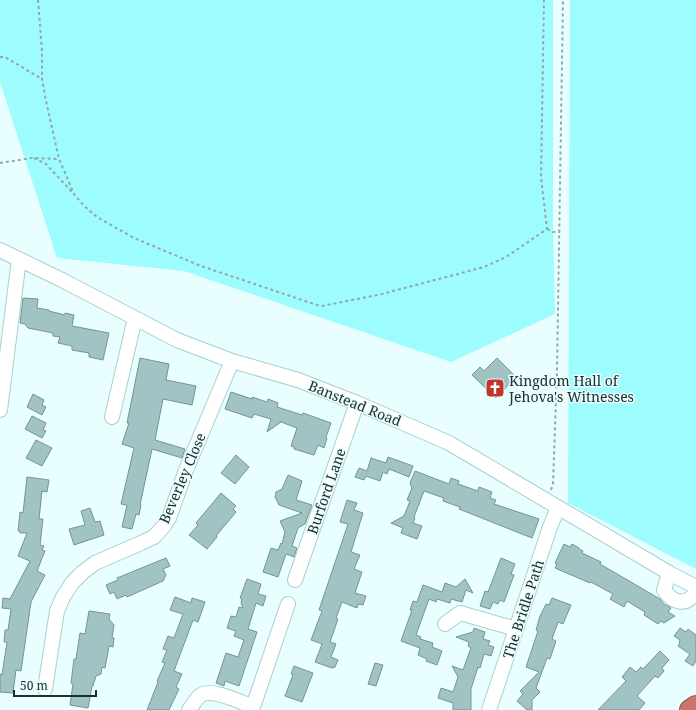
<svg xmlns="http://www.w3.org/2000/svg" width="696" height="710" viewBox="0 0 696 710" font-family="'Noto Serif',serif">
<rect width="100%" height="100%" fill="#e9fefe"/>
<!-- green -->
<path fill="#9dfdfe" d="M0,0H553V232L555,314L451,362L184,271L57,258L0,82Z
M570,0H696V569L568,503Z"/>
<!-- building -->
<path fill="#a1c3c3" stroke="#749595" d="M23,298L38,299L37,308L49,310V311L65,315V313L74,315L72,326L109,333L103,360L89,357V353L72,350V346L58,343L60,337L53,336V333L28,328L25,324L20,323Z
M140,358L169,364L166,380L196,386L192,405L163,399L155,440L185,449L182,458L152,449L140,505H141L139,515L136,514L132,529L122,527L127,505L121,504L134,448L122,444L129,423H127Z
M497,358L516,377L496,398L472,375L480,367L484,371Z
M231,392L252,399V397L267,402L268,399L278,403L277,407L302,415L303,413L331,423L326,437L327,438L324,448L318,445L314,455L294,449V447L291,446L297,428L281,422L267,432L271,419L254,414L252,418L225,409Z
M33,394L44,400L42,405L46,407L42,415L27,407Z
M32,416L46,423L43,430L46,431L42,438L25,429Z
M36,440L52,448L42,466L26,458Z
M236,455L249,467L235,484L221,473Z
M388,457L413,466L409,477L389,469L387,474L383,472L380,481L366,476L364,480L355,477L359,468L367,471L371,458L386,463Z
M415,471L449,484L451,478L459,481L458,484L478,491L479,487L492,492L490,498L496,500L494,504L539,519L532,538L459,509L460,507L443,501L444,498L424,491L414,517L415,518L413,523L422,526L417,539L401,533L403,528L391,523L404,516L410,501L407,500L412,488L410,483Z
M288,475L302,481L296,500L312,505L305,524L298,528L292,546L297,548L294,557L286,554L278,577L263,572L271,548L278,550L281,543L282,544L285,532L280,521L302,513L279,505L275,497L276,492L282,489Z
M27,477L49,480L47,492L42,491L39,519H43L40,545L44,546L42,550L45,551L37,571L45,575L31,602L21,671L16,670L13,693L0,692V674L2,675L7,642H4L5,630H8L11,609L2,608L3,598L10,599L30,561L18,556L27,533H20V531H18L20,512L23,513Z
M221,493L236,506L233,509L236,512L216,536L217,537L207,549L189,535L198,525L196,523Z
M347,500L357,503L354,510L363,513L351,552L360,555L354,569L362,572L355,593L366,596L363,605L358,604L357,608L342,602L336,618L338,619L330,642L336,644L331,657L338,660L335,667L332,668L315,662L322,644L311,640L322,611L319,610L348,524L340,522Z
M90,508L95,522L100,521L104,535L74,545L69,529L85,525L81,511Z
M564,544L570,547L572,544L579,548V549L583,551L582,553L601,562L600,564L660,599L664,604L671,608L668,612L675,616L664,623L661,621L658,624L644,615L645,612L627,601L624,607L610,599L613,594L591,582L590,583L555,568L557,564L555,563Z
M166,558L170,566L163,569L166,575L163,581L127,597L126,595L117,599L114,592L110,594L106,585L118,580L117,578Z
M501,558L515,564L511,574L514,575L504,602L500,600L498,604L493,602L490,609L480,606L485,591L488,592Z
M247,579L261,584L258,594L266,596L263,606L256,603L248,629L257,632L239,686L225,681L224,686L216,683L226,653L238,657L244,640L234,636L236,631L227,628L231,616L236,617L239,607L243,608L241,603L242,599L240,598Z
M465,579L473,593L466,590L462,602L451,599L450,603L437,599L436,602L429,599L416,635L421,637L420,639L433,643L432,647L442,651L437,665L426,661L427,659L418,655L420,648L401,641L412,610H410L413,601L417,602L423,585L442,592L445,583L456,587Z
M175,597L191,603L192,598L205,602L198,622L193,620L174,671L182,674L176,687L179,689L169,710H147L158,682L157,681L165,663L162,662L167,650L163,649L168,636L174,638L183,614L170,610Z
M552,598L571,605L563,624L558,622L552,639L556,641L550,659L547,658L536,688L540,692L532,700V710H527L517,701L523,694L520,691L539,672L526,667L538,631L536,630L540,616L546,604L549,605Z
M89,611L110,614L109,619L114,625L112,638H114L113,647L109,646L105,668L102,667L101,674L96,676L93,686H92L88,708L70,705L73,684L71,683L74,659H76L80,633L85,634Z
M474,628L485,632L483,639L490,641L488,645L494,647L491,656L484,654L480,668L478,667L471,689V710H453V703L438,698L441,688L453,692L458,677L452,666L463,670L471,648L468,646L469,642L456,637L473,632Z
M680,628L686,632L688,629L696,635V661L693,666L685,661L690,654L678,646L680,643L679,642L680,640L674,636Z
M660,651L669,660L662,668L664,671L658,678L655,676L637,696L645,703L639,710H598L626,681L622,677L630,667L636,672L641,667L643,669Z
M375,663L383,665L376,686L368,684Z
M294,666L313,673L302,702L285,696L293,675L291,674Z"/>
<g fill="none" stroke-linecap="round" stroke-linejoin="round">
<defs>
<path id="minor" d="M0,250L62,280L177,340L232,361L298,380L357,403L449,443L671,574L696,587
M0,410L19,259
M112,417L135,318
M671,574L667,580L664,590C673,603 686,607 696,592
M295,580L357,403
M445,624L460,613L516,629
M45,689L57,611L63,597L72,583L83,572L95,563L141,543L154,537L163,527L169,518L186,470L232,361
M189,710C193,705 196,698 201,695C213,688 240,702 253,707
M252,710L288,604
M489,710L550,527L558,508"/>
<path id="highway" d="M690,710L696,706"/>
</defs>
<!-- minor casing -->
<use href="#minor" stroke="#accece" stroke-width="16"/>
<!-- highway casing -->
<use href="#highway" stroke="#915c56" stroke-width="22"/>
<!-- path -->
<path stroke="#94a6a6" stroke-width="2" stroke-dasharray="3 3" stroke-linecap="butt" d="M38,0L42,51V79L46,101L59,159L74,194L84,206L97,217L134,238L201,266L317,305L322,306L382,294L484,267L506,257L547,229L541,177L544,0
M0,57H5L42,79
M34,158L46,164L72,192
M0,163L32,158L59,159
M547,229L553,232H560
M551,490L553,484L557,370L563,0"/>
<!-- minor -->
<use href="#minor" stroke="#fff" stroke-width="14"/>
<!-- highway -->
<use href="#highway" stroke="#ce756b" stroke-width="20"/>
</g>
<!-- icons -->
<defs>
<symbol id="church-square" viewBox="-11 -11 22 22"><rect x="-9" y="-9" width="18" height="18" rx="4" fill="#c2342e" stroke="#e9fefe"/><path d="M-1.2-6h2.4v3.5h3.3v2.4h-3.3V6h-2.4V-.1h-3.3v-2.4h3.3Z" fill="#fff"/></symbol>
</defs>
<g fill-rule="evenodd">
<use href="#church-square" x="484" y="377" width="22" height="22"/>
</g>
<g text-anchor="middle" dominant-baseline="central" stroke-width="3" stroke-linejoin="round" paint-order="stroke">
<!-- poi labels -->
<g font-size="14" fill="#202e2e" stroke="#e9fefe" text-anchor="start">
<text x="509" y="380">Kingdom Hall of<tspan x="509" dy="16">Jehova's Witnesses</tspan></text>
</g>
<!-- street labels -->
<g font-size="14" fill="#202e2e" stroke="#e9fefe">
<text transform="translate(355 403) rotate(22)">Banstead Road</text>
<text transform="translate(182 478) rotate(-67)">Beverley Close</text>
<text transform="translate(326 491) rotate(-71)">Burford Lane</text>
<text transform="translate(523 609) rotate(-72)">The Bridle Path</text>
</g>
</g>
<!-- scale -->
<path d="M14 690v6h82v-6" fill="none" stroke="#202e2e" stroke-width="2"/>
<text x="20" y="690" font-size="12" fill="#202e2e" stroke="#e9fefe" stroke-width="3" paint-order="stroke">50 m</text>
</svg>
